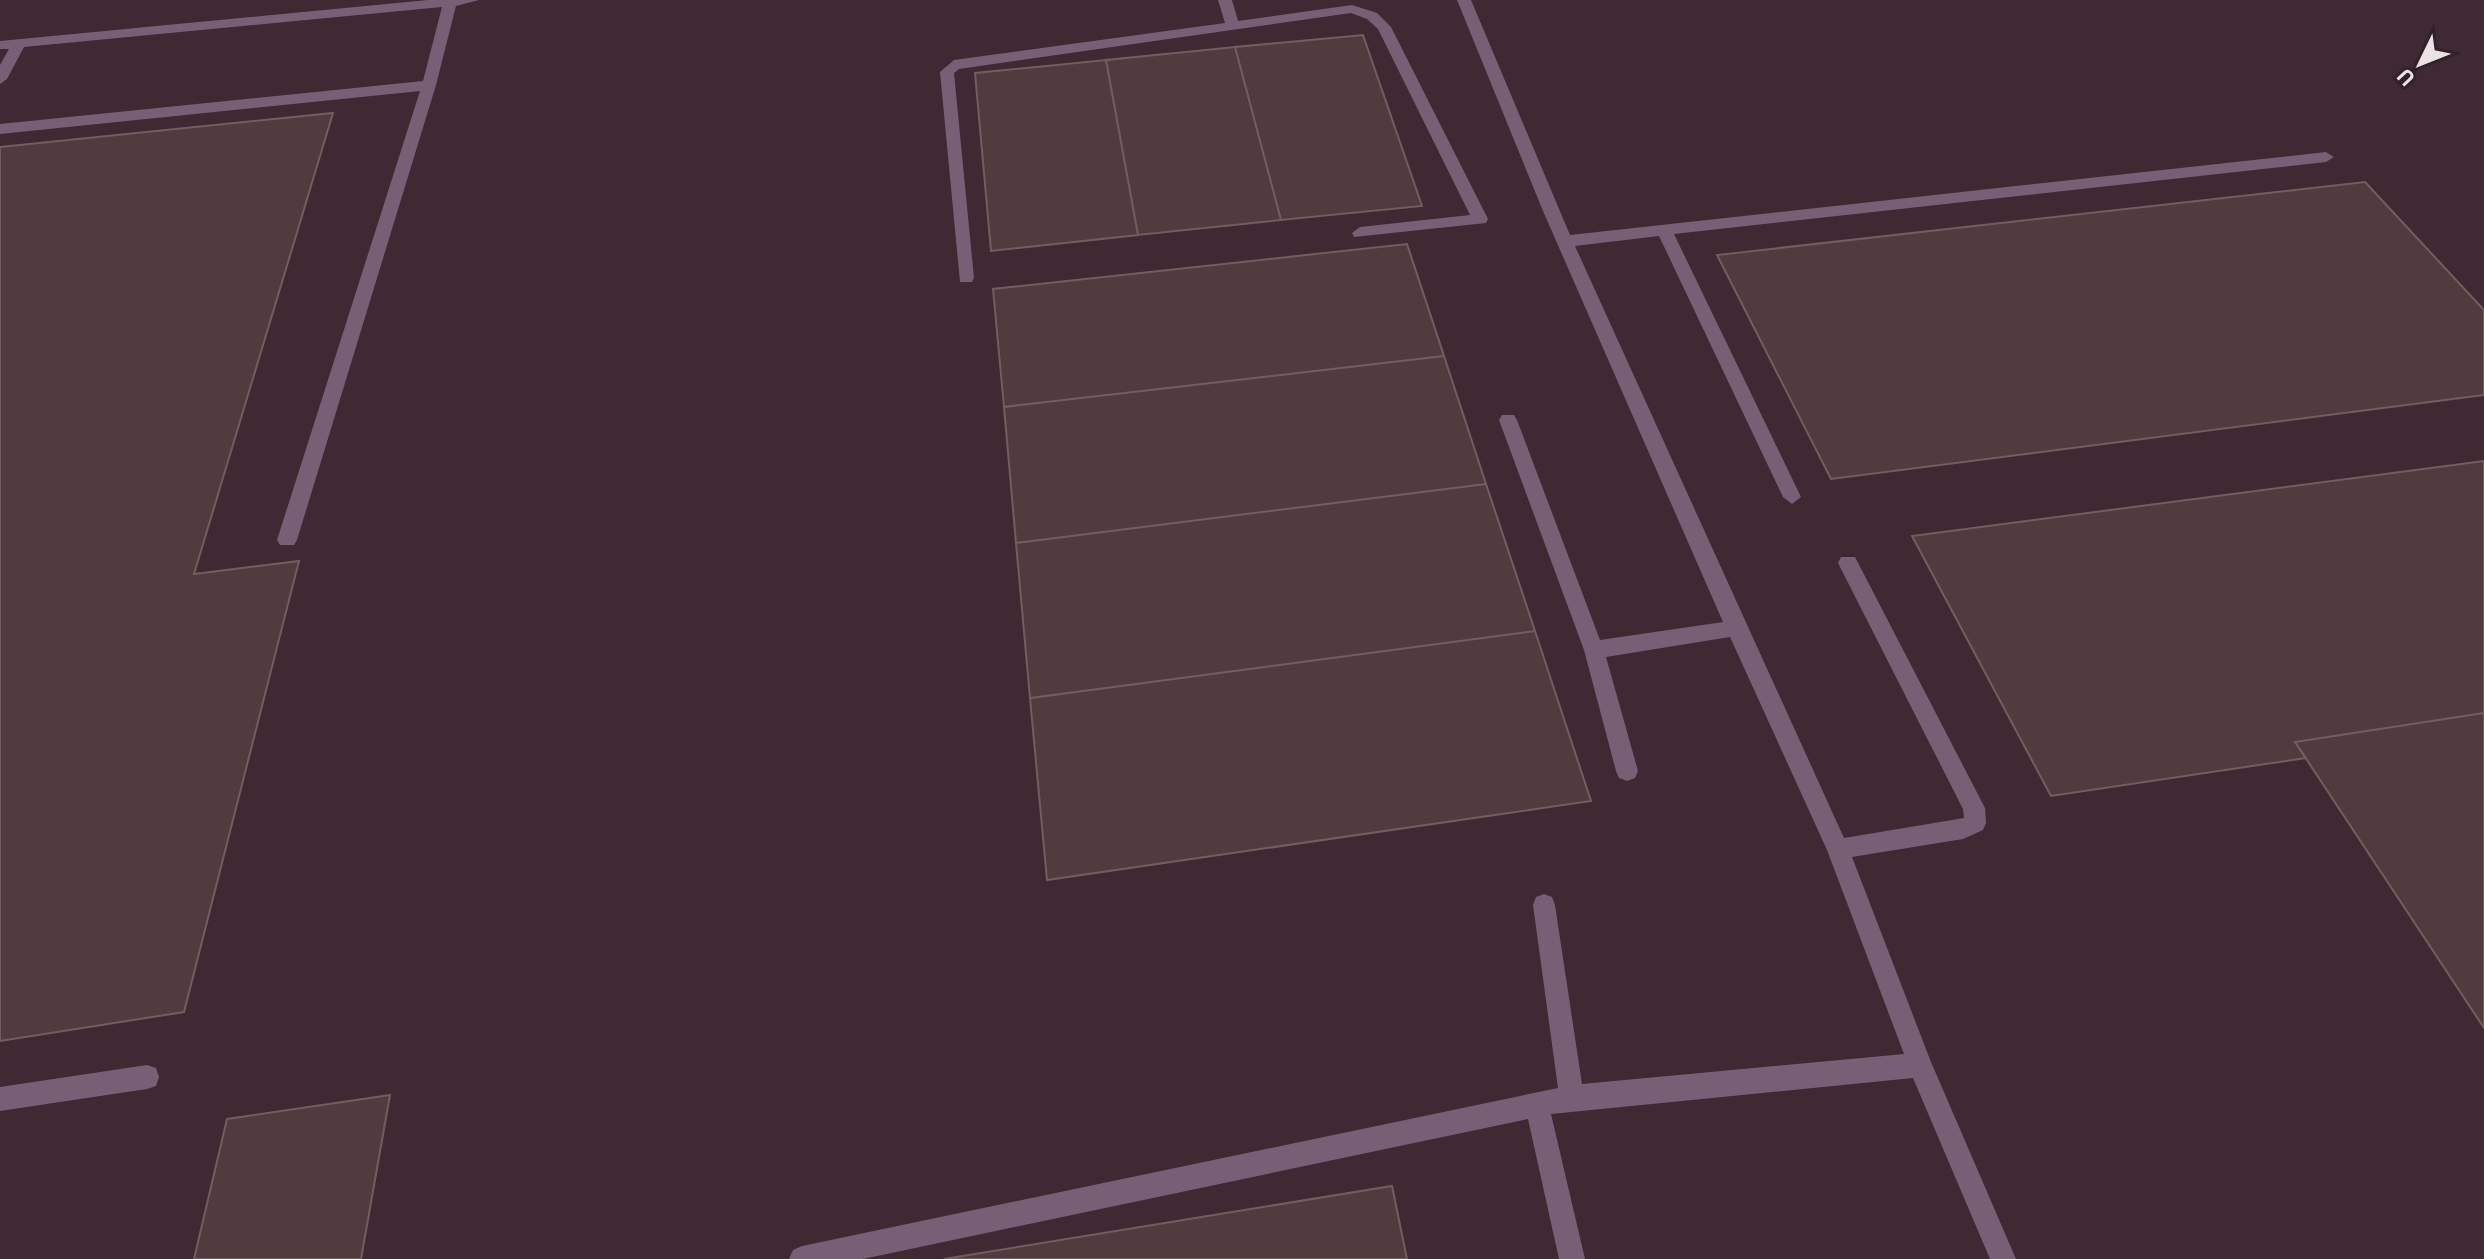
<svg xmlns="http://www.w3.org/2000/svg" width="2484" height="1259" viewBox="0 0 2484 1259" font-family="'Titillium Web',sans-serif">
<rect width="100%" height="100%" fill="#312129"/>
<!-- built -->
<path fill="#3f2933" d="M0,0H2484V1259H0Z"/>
<!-- building -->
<path fill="#503c3e" stroke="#735d5f" stroke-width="2" d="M1363,35L1422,206L1281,220L1235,47Z
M1235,47L1281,220L1138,235L1106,60Z
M1106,60L1138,235L991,251L975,73Z
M333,113L194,574L299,561L184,1012L0,1041V147Z
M2365,182L2484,310V395L1831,479L1717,255Z
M1407,244L1444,356L1004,407L993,289Z
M1444,356L1486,484L1016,543L1004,407Z
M2484,461V713L2295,742L2306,758L2051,796L1912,536Z
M1486,484L1535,631L1030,698L1016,543Z
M1535,631L1591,801L1047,880L1030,698Z
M2484,713V1028L2295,742Z
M390,1095L361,1259H194L227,1119Z
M1392,1186L1407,1259H944Z"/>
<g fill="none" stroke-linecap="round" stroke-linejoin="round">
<!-- lane -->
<path fill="#775f76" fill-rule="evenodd" d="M428,0H479L456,6L436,85L297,540L294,545H280L277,540L420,91L0,134V124L423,81L442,7L24,47L7,79L0,84V65L9,49H0V41Z
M1218,0H1232L1238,21L1352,5L1377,13L1391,27L1488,219L1486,223L1354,237L1352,233L1360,227L1470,215L1378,29L1367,19L1351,13L959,69L954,73L974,278L972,282H960L940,72L954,60L1225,23Z
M1457,0H1471L1570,235L2326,152L2334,157L2326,162L1674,234L1801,497L1792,504L1783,497L1659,236L1575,246L1844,838L1964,818L1963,809L1838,563L1841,557H1855L1985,808L1986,823L1983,830L1963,839L1852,857L1931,1062L2016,1259H1990L1913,1078L1551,1114L1585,1259H1559L1528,1119L863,1259H789L793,1250L802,1246L1558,1088L1533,905L1536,897L1544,894L1552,897L1555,905L1582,1084L1904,1054L1827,850L1730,637L1606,657L1638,771L1635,778L1627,781L1619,778L1616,771L1584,650L1499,420L1502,415H1514L1517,420L1600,640L1723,622L1543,211Z
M147,1065L156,1068L159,1077L156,1086L147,1089L0,1111V1087Z"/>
</g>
<!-- north arrow -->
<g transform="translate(2420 64) rotate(227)" stroke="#312129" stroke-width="6" paint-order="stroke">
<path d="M0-6L14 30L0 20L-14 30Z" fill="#ece1e5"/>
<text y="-12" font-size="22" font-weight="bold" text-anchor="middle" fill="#ece1e5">U</text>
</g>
</svg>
